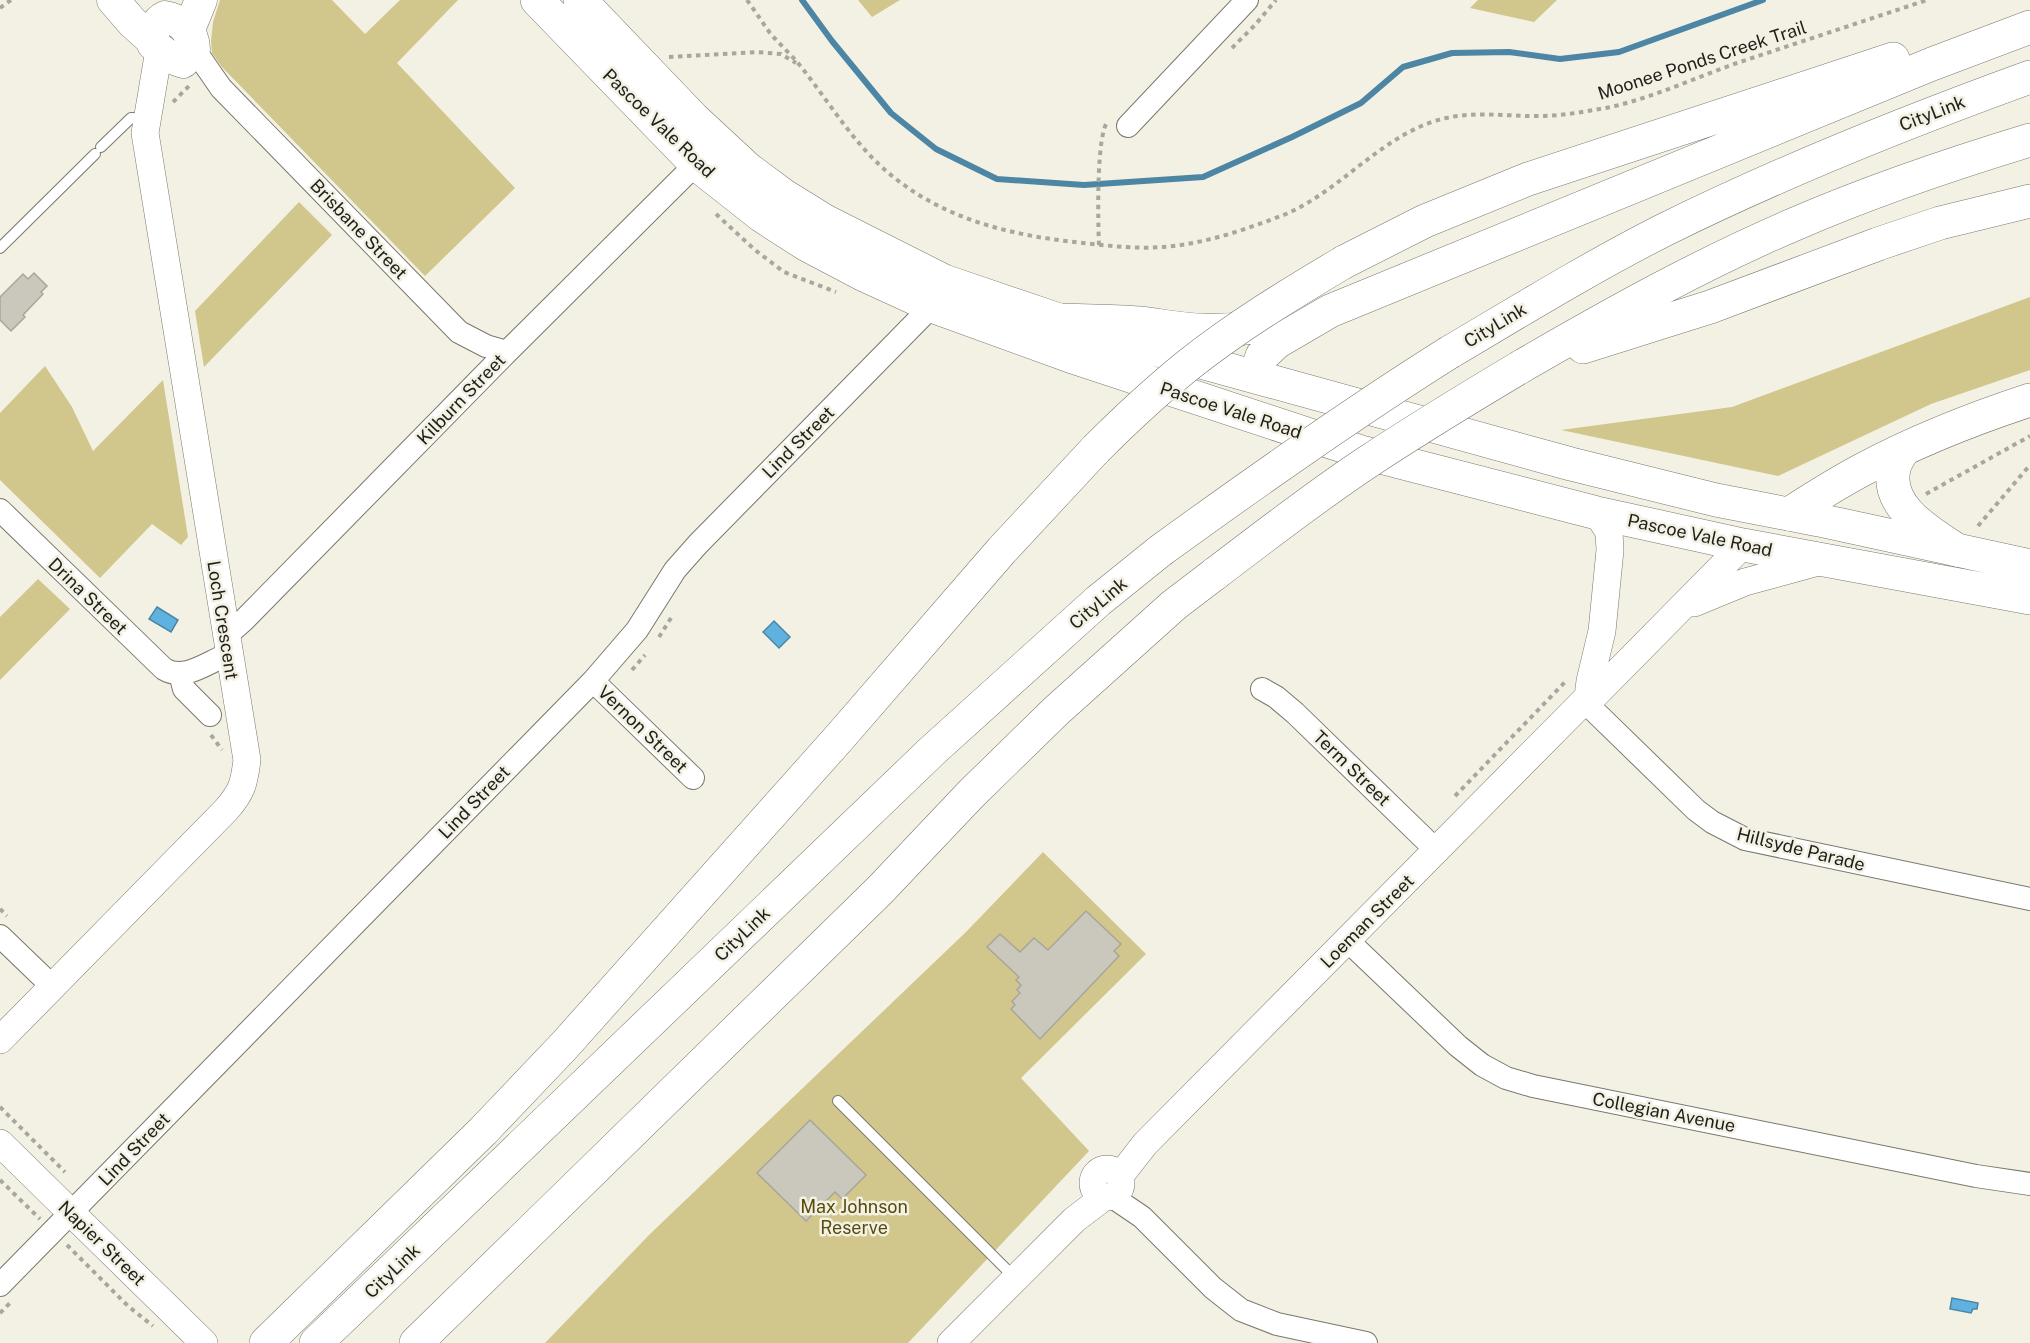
<svg xmlns="http://www.w3.org/2000/svg" width="2030" height="1343" viewBox="0 0 2030 1343" font-family="'Public Sans',sans-serif">
<rect width="100%" height="100%" fill="#f3f1e4"/>
<!-- green -->
<path fill="#d1c68b" d="M220,0H332L365,34L400,0H458L397,63L515,188L425,276L222,67L212,53L211,41L213,22Z
M858,0H900L872,17Z
M1478,0H1557L1534,22L1470,8Z
M299,202L332,235L204,367L195,311Z
M2030,297V370L1931,404L1778,476L1561,430L1732,407Z
M45,366L72,407L93,451L163,380L188,537L181,545L152,524L100,578L0,480V413Z
M38,579L70,609L0,680V617Z
M1043,852L1146,954L1021,1078L1089,1151L908,1343H545L649,1235L966,932Z"/>
<!-- water -->
<path fill="#5fb2df" stroke="#4c86a4" stroke-width="1.5" d="M157,607L178,620L171,632L149,619Z
M774,621L790,637L779,648L763,632Z
M1952,1298L1978,1303L1977,1309H1973L1971,1313L1950,1309Z"/>
<g fill="none" stroke-linecap="round" stroke-linejoin="round">
<!-- stream -->
<path stroke="#4c86a4" stroke-width="6" d="M802,0L832,41L891,113L936,149L997,179L1084,185L1203,177L1292,137L1361,103L1403,67L1452,53L1509,52L1560,59L1619,52L1763,0"/>
</g>
<!-- building -->
<path fill="#cac8bc" stroke="#a8a69a" stroke-width="1.5" d="M34,273L47,286L41,292L43,294L23,315L25,317L11,331L0,320V297L23,274L28,279Z
M1086,911L1121,944L1114,951L1119,956L1040,1039L1011,1009L1015,1005L1012,1001L1020,993L1017,990L1021,985L1016,980L1019,977L987,947L1000,934L1020,952L1034,938L1048,950Z
M810,1120L866,1175L842,1199L835,1192L806,1221L757,1173Z"/>
<g fill="none" stroke-linecap="round" stroke-linejoin="round">
<defs>
<path id="service" d="M101,147L131,118L146,119
M0,248L95,154
M838,1101L1015,1278"/>
<path id="minor" d="M194,49L221,88L459,332L486,346L507,352
M1128,126L1247,0
M0,510L164,669C185,682 209,661 229,654
M226,633L235,628L244,620L507,352L696,164
M180,674L184,689L210,715
M593,681L693,778
M1262,689L1276,697L1295,713L1437,851
M1584,701L1696,810L1712,822L1745,839L2030,899
M0,936L52,986
M1348,941L1458,1046L1482,1065L1506,1078L1533,1086L1976,1176L2030,1184
M1111,1196L1142,1217L1213,1288L1241,1310L1277,1324L1366,1343
M0,1285L593,681L637,630L675,570L698,544L932,306"/>
<path id="tertiary" d="M1694,603L1745,582L1822,561
M1588,697L1590,681L1602,631L1610,550L1609,532L1597,513
M0,1040L226,810C242,792 244,784 247,760L145,133L159,50
M0,1143L204,1343
M1093 1183a14 14 0 1 1 28 0a14 14 0 1 1-28 0Z
M1120,1176L1145,1144L1584,701L1596,694L1743,545
M951,1343L1074,1220L1104,1197"/>
<path id="secondary" d="M113,0L132,22L152,40
M165,17C180,19 194,33 194,49L183,62L169,57L153,44C151,34 156,21 165,17Z
M188,32L201,0"/>
<path id="primary" d="M537,0L696,164L762,216L807,245L862,274L932,306L1070,356L1361,452L1597,513L1743,545L2030,598
M580,0L693,118L748,169L783,195L825,221L944,281L1059,320L1136,344L1571,464L1716,500L1819,520L2030,566"/>
<path id="motorway" d="M1344,262L1425,221L1528,179L1893,59
M1059,320C1086,321 1112,321 1139,323C1181,328 1208,335 1251,327
M1583,347L1710,307L1878,244L1940,223L2030,201
M1450,352C1521,310 1591,267 1664,230C1783,171 1906,122 2030,77
M1522,366C1610,315 1701,264 1795,224C1871,191 1951,164 2030,140
M1255,376L1262,356L1277,342L1330,311L1932,64L2030,27
M1904,449C1901,454 1897,459 1895,465C1882,505 1929,532 1957,550
M1789,514C1812,499 1836,484 1860,471C1914,442 1972,419 2030,400
M266,1343L483,1131L564,1046L839,738L1002,550L1096,449
M316,1343L932,751L1098,601L1160,551
M416,1343L880,890L971,794L1056,711L1174,605L1216,573"/>
</defs>
<!-- service casing -->
<use href="#service" stroke="#7a786c" stroke-width="12"/>
<!-- minor casing -->
<use href="#minor" stroke="#7a786c" stroke-width="24"/>
<!-- tertiary casing -->
<use href="#tertiary" stroke="#7a786c" stroke-width="28"/>
<!-- secondary casing -->
<use href="#secondary" stroke="#7a786c" stroke-width="33"/>
<!-- primary casing -->
<use href="#primary" stroke="#7a786c" stroke-width="34"/>
<!-- motorway casing -->
<use href="#motorway" stroke="#7a786c" stroke-width="34"/>
<!-- path -->
<path stroke="#a9a79d" stroke-width="4" stroke-dasharray="4.5 4.5" stroke-linecap="butt" d="M747,0C755,11 762,22 770,33C780,45 792,55 802,68C832,106 857,149 896,179C951,222 1016,236 1083,243C1110,246 1137,249 1163,247C1205,244 1247,229 1286,214C1339,191 1377,141 1432,122C1469,109 1506,117 1544,116C1567,115 1589,111 1611,107C1654,97 1695,78 1737,63C1800,42 1864,21 1927,0
M0,8L11,0
M1232,48L1255,25L1276,0
M669,57L757,52L781,54L796,63
M173,102L189,86
M716,214L755,250L784,272L836,292
M1099,245C1098,223 1096,134 1108,121
M1926,494L2030,436
M1978,526L2030,465
M659,637L671,618
M632,670L645,655
M211,735L222,750
M1455,796L1567,680
M0,909L7,916
M0,1107L65,1172
M0,1180L40,1219
M67,1245L128,1306L153,1326
M0,1313L10,1303"/>
<!-- service -->
<use href="#service" stroke="#fff" stroke-width="10"/>
<!-- minor -->
<use href="#minor" stroke="#fff" stroke-width="22"/>
<!-- tertiary -->
<use href="#tertiary" stroke="#fff" stroke-width="27"/>
<!-- secondary -->
<use href="#secondary" stroke="#fff" stroke-width="32"/>
<!-- primary -->
<use href="#primary" stroke="#fff" stroke-width="33"/>
<!-- motorway -->
<use href="#motorway" stroke="#fff" stroke-width="33"/>
<defs>
<path id="motorway-bridge" d="M1096,449C1125,420 1155,392 1187,366C1236,327 1290,294 1344,262
M1160,551C1255,482 1351,414 1450,352
M1216,573C1266,535 1316,496 1369,461C1419,428 1470,397 1522,366"/>
</defs>
<!-- motorway-bridge casing -->
<use href="#motorway-bridge" stroke="#7a786c" stroke-width="34" stroke-linecap="butt"/>
<!-- motorway-bridge -->
<use href="#motorway-bridge" stroke="#fff" stroke-width="33"/>
</g>
<g text-anchor="middle" dominant-baseline="central" stroke-width="5" stroke-linejoin="round" paint-order="stroke">
<!-- street labels -->
<g font-size="18" fill="#1f1e19" stroke="#f3f1e4">
<text transform="translate(1702 60) rotate(-18)">Moonee Ponds Creek Trail</text>
<text transform="translate(1932 113) rotate(-21)">CityLink</text>
<text transform="translate(659 123) rotate(44)">Pascoe Vale Road</text>
<text transform="translate(359 229) rotate(46)">Brisbane Street</text>
<text transform="translate(1495 325) rotate(-31)">CityLink</text>
<text transform="translate(461 399) rotate(-46)">Kilburn Street</text>
<text transform="translate(1231 410) rotate(18)">Pascoe Vale Road</text>
<text transform="translate(798 442) rotate(-45)">Lind Street</text>
<text transform="translate(1700 535) rotate(12)">Pascoe Vale Road</text>
<text transform="translate(88 596) rotate(44)">Drina Street</text>
<text transform="translate(1098 603) rotate(-40)">CityLink</text>
<text transform="translate(223 620) rotate(81)">Loch Crescent</text>
<text transform="translate(643 729) rotate(44)">Vernon Street</text>
<text transform="translate(1352 768) rotate(44)">Term Street</text>
<text transform="translate(474 802) rotate(-46)">Lind Street</text>
<text transform="translate(1801 849) rotate(14)">Hillsyde Parade</text>
<text transform="translate(1367 921) rotate(-45)">Loeman Street</text>
<text transform="translate(742 934) rotate(-44)">CityLink</text>
<text transform="translate(1664 1112) rotate(11)">Collegian Avenue</text>
<text transform="translate(134 1149) rotate(-46)">Lind Street</text>
<text transform="translate(102 1243) rotate(44)">Napier Street</text>
<text transform="translate(392 1271) rotate(-44)">CityLink</text>
</g>
<!-- park labels -->
<g font-size="18" fill="#584c0c" stroke="#f3f1e4">
<text x="854" y="1206">Max Johnson<tspan x="854" dy="21">Reserve</tspan></text>
</g>
</g>
</svg>
